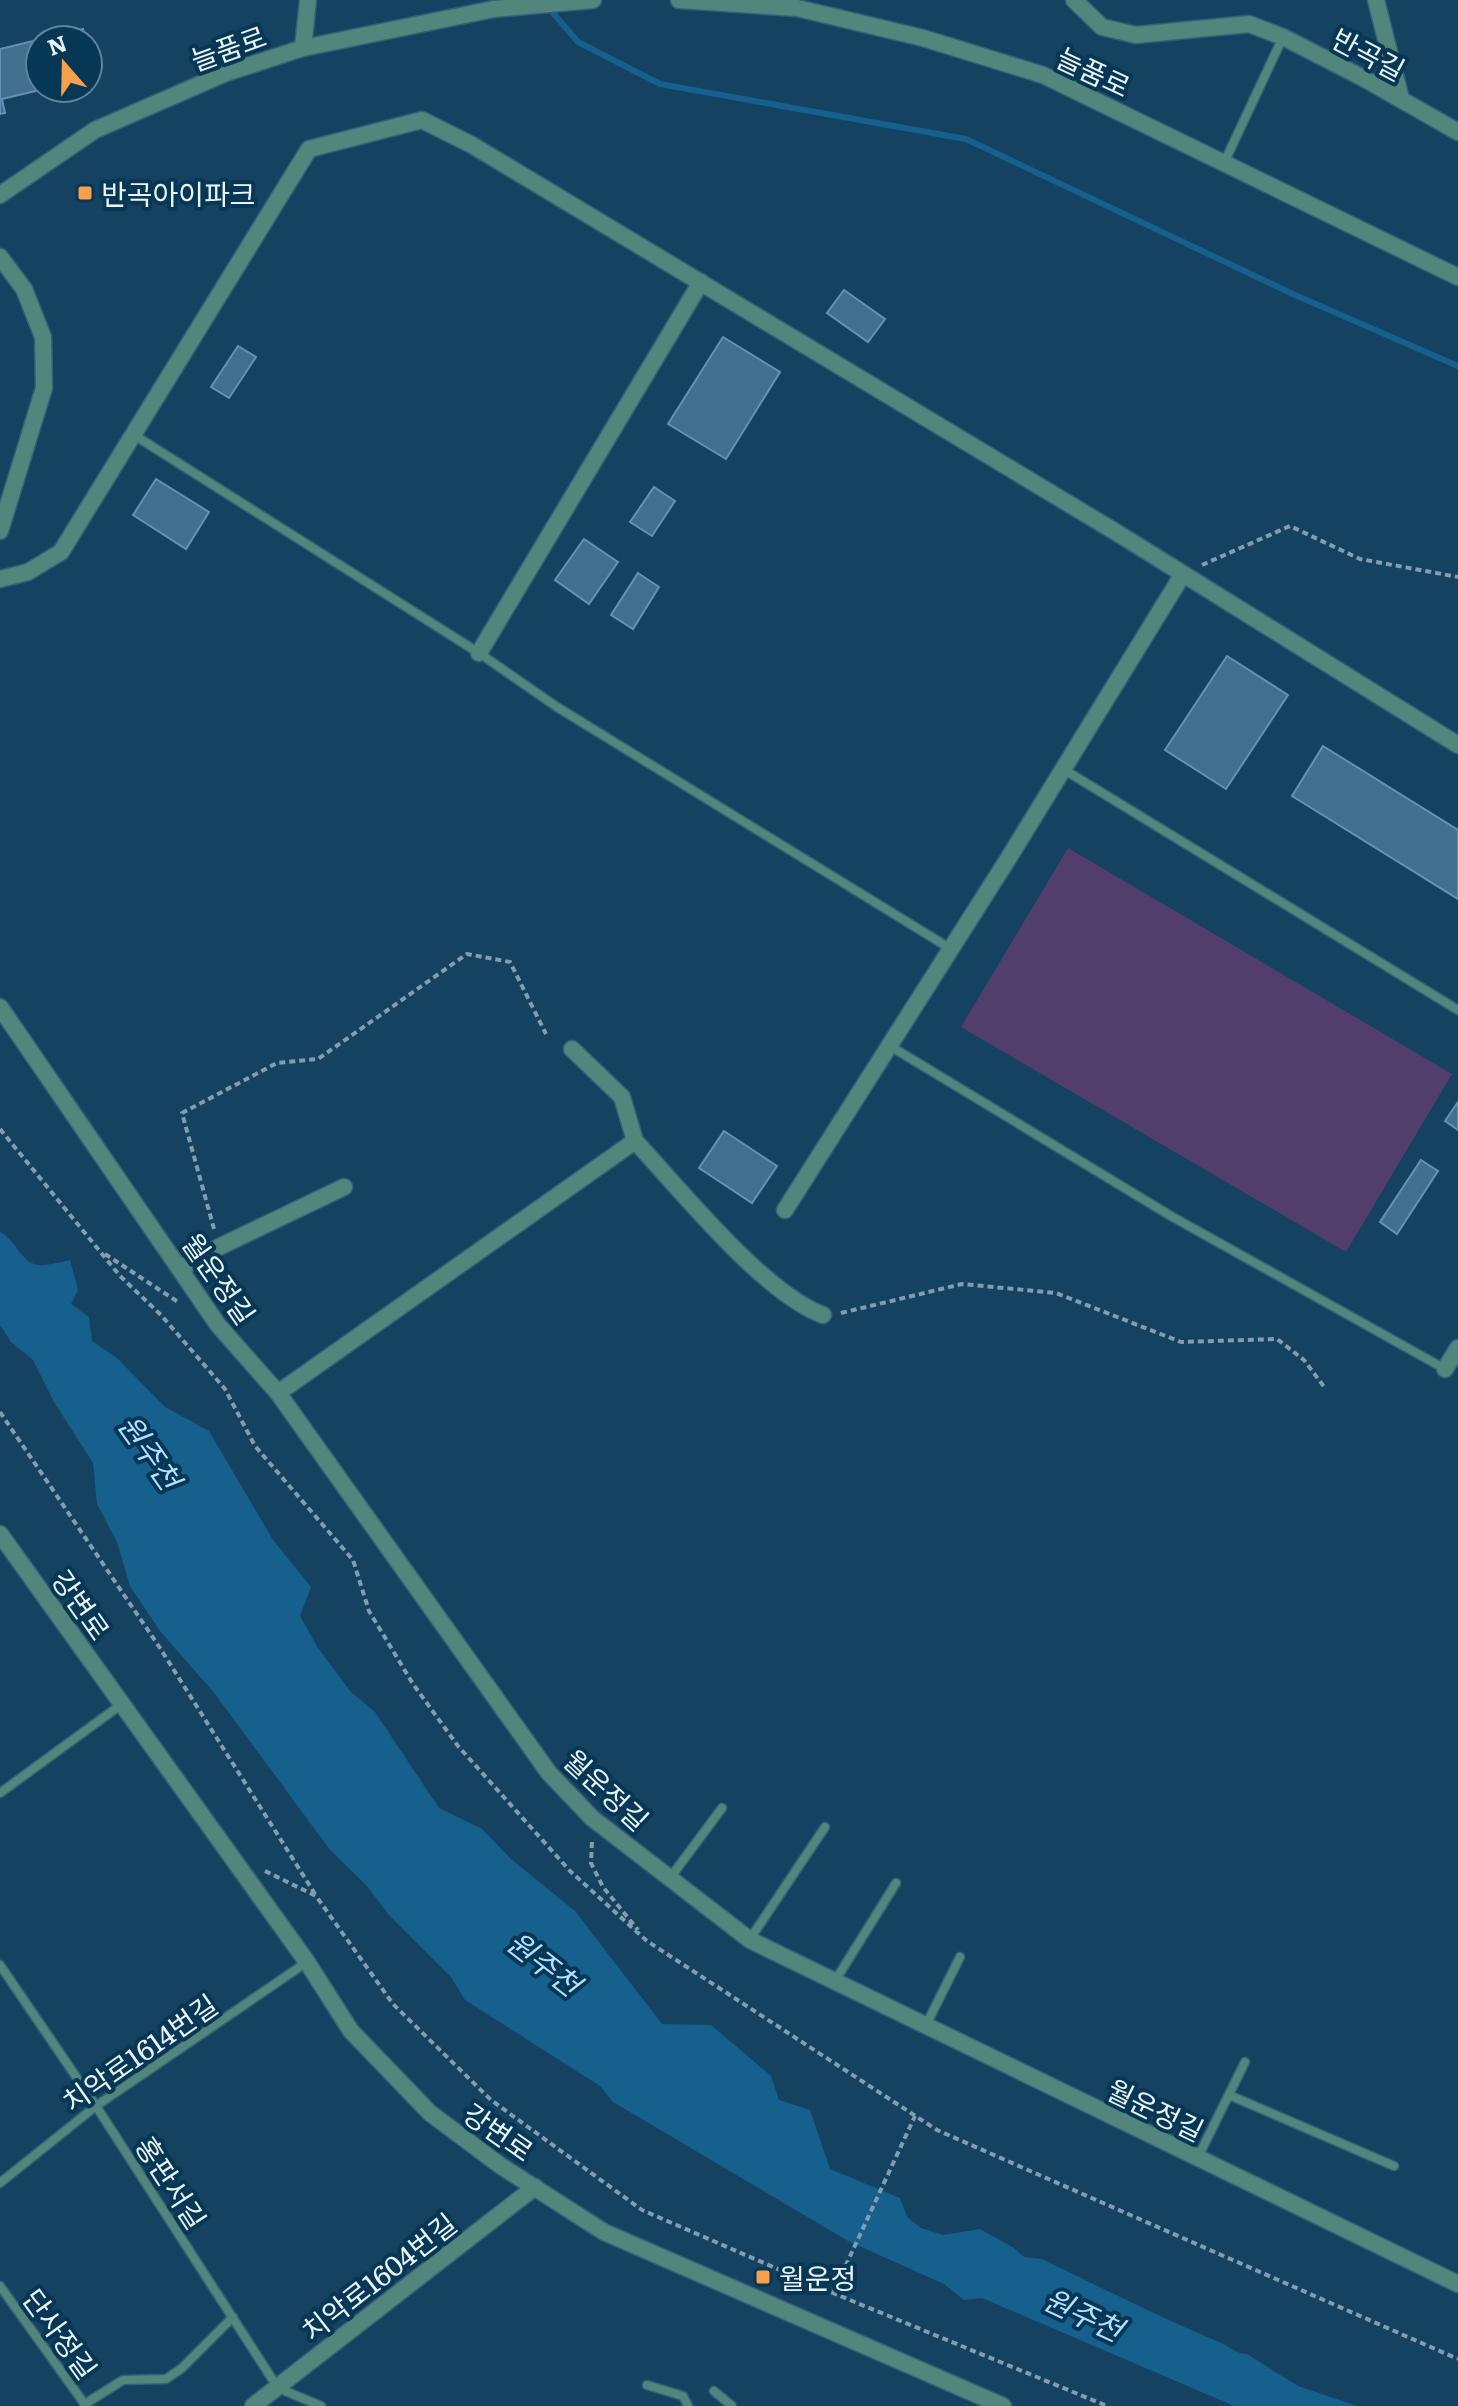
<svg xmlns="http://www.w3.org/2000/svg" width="1458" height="2406" viewBox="0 0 1458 2406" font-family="Literata,'Noto Sans KR',serif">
<rect width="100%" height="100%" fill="#144260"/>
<!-- green -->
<path fill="#513e6c" d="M1068,848L1452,1074L1346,1252L961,1027Z"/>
<!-- water -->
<path fill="#16608d" d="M0,1232C16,1239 20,1262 38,1265C47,1266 60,1262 70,1260L78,1290L71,1304L89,1317L92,1341L117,1358L165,1407L209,1431L273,1540L311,1587L300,1616L318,1648L350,1691L375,1712L439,1808L482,1829L511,1859L575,1911L662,2024L711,2025L771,2076L779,2100L810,2110L830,2169L900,2198L907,2217L921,2228L943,2235L980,2229L1014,2248L1024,2257L1042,2259C1100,2287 1159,2317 1219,2342C1229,2346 1236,2354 1247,2354L1298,2386L1357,2406H1234L982,2298L964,2300L944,2284L848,2241L613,2102L600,2086L465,2000L451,1977L389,1915L367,1886L330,1850L215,1694L160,1631L130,1586L117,1542L97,1504L93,1463L54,1402L33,1360L11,1342L0,1325Z"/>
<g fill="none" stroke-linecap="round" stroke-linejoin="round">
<!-- stream -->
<path stroke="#16608d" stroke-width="6" d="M547,6L578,42L660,84L966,139L1295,295L1458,366"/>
</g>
<!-- building -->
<path fill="#426e8f" stroke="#6491b4" stroke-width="2" d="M83,29L86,40H40V88L44,89L2,99L5,113L0,114V49Z
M844,290L885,319L868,342L827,313Z
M723,337L780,372L726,459L668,424Z
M238,346L256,357L229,398L211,387Z
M156,479L209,512L186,549L133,515Z
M654,487L675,501L652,536L630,522Z
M584,539L618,562L589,604L555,580Z
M638,573L659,587L633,629L611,615Z
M1227,656L1288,695L1226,789L1165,750Z
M1323,746L1458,830V899L1292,796Z
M1458,1102V1130L1445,1121Z
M724,1131L777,1166L752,1203L699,1168Z
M1421,1160L1438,1171L1397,1234L1380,1222Z"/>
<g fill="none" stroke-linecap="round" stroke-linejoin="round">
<defs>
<path id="service" d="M1224,163L1283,37
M134,435L479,653L557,707L951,949
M1063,769L1458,1010
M890,1046L1171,1216L1445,1369
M0,1793L122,1704
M670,1878L722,1808
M750,1939L825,1827
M0,1965L96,2106L278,2388L321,2406
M835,1981L896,1883
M926,2025L960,1957
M1229,2095L1394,2166
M1198,2157L1245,2062
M0,2183L96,2106L307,1962
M0,2286L86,2406
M647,2385L683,2396L688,2406
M714,2391L732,2406
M85,2404L123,2380L166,2379L182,2368L233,2317"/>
<path id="minor" d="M1074,0L1102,27L1136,35L1249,24L1283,37L1365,79L1458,132
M1376,0L1401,99
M303,48L308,0
M0,257L24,289L43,337L44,388L0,531
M0,579L28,572L61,552L309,149L422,120L472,145L1119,534L1458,745
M479,653L701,282
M0,1007L218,1325L278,1393L549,1773L592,1818L750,1940L1458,2284
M572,1049L622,1097L635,1141
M785,1210L1008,859L1183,574
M181,1268L219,1247L344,1187
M1445,1369L1458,1348
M278,1393L635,1141C681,1190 762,1292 823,1315
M253,2406L535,2187"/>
<path id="tertiary" d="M679,0L797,8L923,38L1043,75L1458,277
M0,195L95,130L226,73L303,48L494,9L593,0
M0,1534L307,1962L351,2031L430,2113L501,2166L604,2232L1003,2406"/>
</defs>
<!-- service casing -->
<use href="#service" stroke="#365e79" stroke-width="11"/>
<!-- minor casing -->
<use href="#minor" stroke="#365e79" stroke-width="19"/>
<!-- tertiary casing -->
<use href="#tertiary" stroke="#365e79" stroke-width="19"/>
<!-- path -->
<path stroke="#829db0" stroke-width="4" stroke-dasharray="6 4" stroke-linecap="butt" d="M1202,565L1290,526L1360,559L1458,577
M0,1129L120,1276L161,1315L225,1389L255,1446L353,1560L369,1611L413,1684L458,1746L570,1871L647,1941L937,2130L1458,2359
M214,1229L182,1113L277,1063L318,1059L467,954L510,962L546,1034
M105,1254L178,1302
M841,1313L962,1284L1056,1293L1181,1342L1277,1339L1304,1360L1325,1388
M0,1412L160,1648L315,1894
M592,1842L591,1863L603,1887L638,1930
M265,1871L316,1896L393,2004L491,2100L642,2210L833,2293L1107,2406
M833,2293L915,2116"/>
<!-- service -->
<use href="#service" stroke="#52857c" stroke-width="8"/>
<!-- minor -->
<use href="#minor" stroke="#52857c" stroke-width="16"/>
<!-- tertiary -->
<use href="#tertiary" stroke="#52857c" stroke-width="16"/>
</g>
<!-- markers -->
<g fill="#f8a04b" stroke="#063755" stroke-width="3">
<rect x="77" y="185" width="16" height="16" rx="4"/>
<rect x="755" y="2269" width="16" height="16" rx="4"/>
</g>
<g text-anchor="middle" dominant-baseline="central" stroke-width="8" stroke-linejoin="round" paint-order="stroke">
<!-- street labels -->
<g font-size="28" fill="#eaf4fb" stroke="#063755">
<text transform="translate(228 47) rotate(-20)">늘품로</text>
<text transform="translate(1369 53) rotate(28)">반곡길</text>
<text transform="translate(1094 71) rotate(25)">늘품로</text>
<text transform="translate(220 1278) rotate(55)">월운정길</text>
<text transform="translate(82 1604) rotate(55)">강변로</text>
<text transform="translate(607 1789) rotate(43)">월운정길</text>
<text transform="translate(139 2052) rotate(-35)">치악로1614번길</text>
<text transform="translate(1156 2109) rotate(26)">월운정길</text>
<text transform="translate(499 2131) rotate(35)">강변로</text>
<text transform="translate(172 2182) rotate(57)">홍판서길</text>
<text transform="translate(378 2276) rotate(-38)">치악로1604번길</text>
<text transform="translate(61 2333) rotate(54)">단사정길</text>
</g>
<!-- poi labels -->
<g font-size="28" fill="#eaf4fb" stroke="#063755" text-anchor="start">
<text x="101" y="193">반곡아이파크</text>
<text x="779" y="2277">월운정</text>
</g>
<!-- water labels -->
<g font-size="30" font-style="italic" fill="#b5dfff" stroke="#063755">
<text transform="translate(151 1451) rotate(55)">원주천</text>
<text transform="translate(545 1962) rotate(38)">원주천</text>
<text transform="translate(1084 2313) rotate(25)">원주천</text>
</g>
</g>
<!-- north arrow -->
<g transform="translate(64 64) rotate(340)"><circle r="38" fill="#063755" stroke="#618397" stroke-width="2"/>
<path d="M0-6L14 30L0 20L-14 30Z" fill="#f8a04b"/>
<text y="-12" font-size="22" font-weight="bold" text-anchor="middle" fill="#eaf4fb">N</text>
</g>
</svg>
